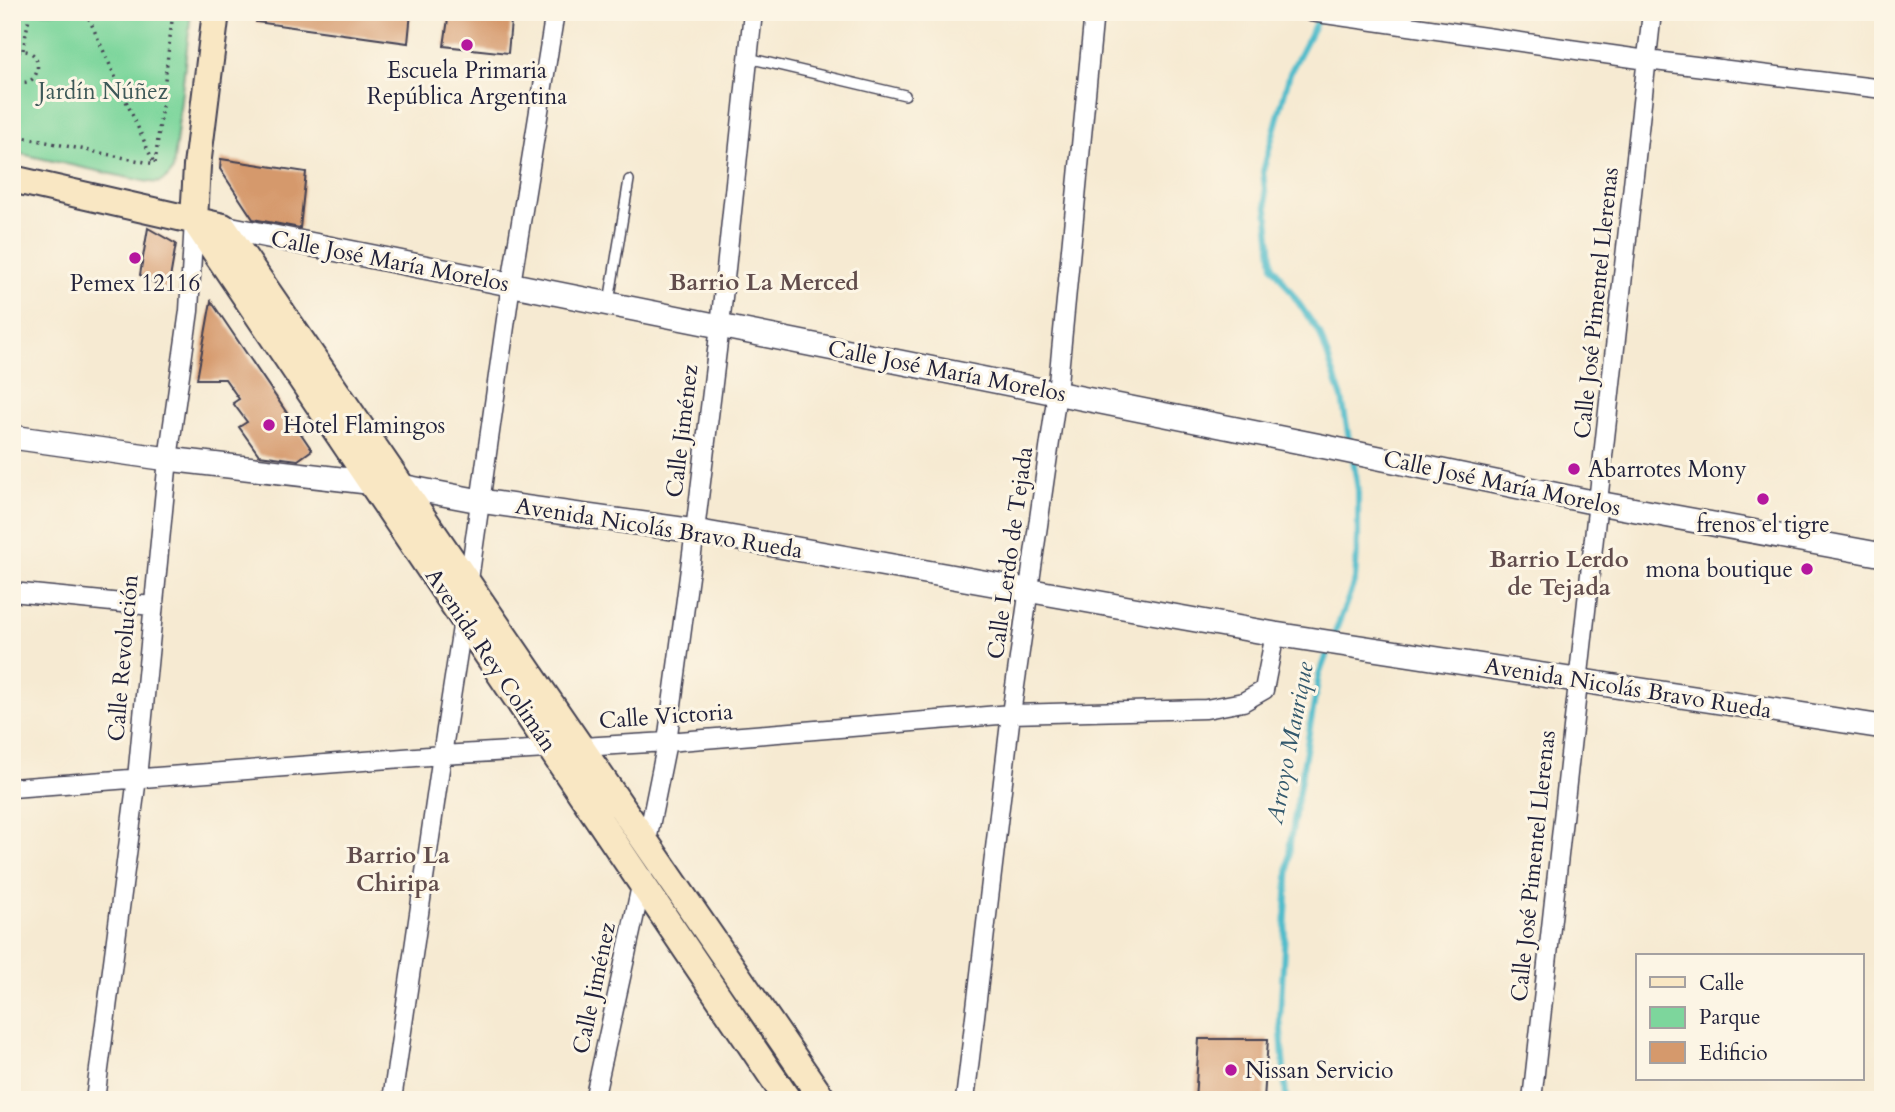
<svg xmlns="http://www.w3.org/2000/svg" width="1895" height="1112" viewBox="0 0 1895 1112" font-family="Cardo,serif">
<rect width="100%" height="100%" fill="#fcf5e5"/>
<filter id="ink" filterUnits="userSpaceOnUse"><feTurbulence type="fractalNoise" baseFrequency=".0143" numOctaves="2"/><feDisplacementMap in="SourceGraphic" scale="14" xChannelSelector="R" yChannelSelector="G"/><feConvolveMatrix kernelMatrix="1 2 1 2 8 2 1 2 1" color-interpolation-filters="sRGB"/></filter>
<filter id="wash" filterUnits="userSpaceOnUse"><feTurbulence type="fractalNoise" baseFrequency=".00686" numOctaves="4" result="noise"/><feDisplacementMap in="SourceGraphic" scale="28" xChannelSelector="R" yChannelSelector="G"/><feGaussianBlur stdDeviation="1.57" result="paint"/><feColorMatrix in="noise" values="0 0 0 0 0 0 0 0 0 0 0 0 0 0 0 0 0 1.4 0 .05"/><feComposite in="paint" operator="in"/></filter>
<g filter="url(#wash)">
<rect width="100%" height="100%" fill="#f6ead2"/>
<!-- green -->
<path fill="#7dd69c" stroke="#507c6c" stroke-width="2" d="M12,12H191L173,170C162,187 156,183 138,180L12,152Z"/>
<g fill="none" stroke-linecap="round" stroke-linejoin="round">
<!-- stream -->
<path stroke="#50bccb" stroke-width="6" d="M1319,17L1290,73L1263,171L1273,266L1320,334L1342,398L1350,445
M1286,1097L1280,1019L1290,843L1319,675L1355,580L1358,537V490L1353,459"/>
</g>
<g id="blocks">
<!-- building -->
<path fill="#d5996c" d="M257,12H411L408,43L256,22Z
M449,12H510L509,21H511L508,53L444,46Z
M221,159L306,172L300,228L253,219L220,169Z
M148,228L176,244L168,290L140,275Z
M211,301L312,450L298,460L259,455L239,427L247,422L233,403L239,399L225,379H197Z
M1199,1039H1268L1264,1100H1195Z"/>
</g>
</g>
<g filter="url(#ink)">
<use href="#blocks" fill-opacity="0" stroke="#424052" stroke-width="2"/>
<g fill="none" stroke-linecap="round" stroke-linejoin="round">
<defs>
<path id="service" d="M748,58L905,95
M609,302L629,180"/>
<path id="minor" d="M1311,12L1647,60L1883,89
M468,587L511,284L555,12
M12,592L152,606
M12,788L442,755L667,742L1011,714L1206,709L1243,702L1264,690L1275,634
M646,846L667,742L695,531L720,326L753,12
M95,1100L137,778L168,459L189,311L194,220
M392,1100L442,755L464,614
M594,1100L643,877
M965,1100L1011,714L1057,393L1094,12
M1532,1100L1652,12"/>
<path id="tertiary" d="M223,227L1331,448L1587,501L1883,555
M12,437L168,459L401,486L480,501L695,531L1275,634L1883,727"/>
<path id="secondary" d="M12,179L223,227L823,1100
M194,220L788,1100
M194,220L197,166L216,12"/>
</defs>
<!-- service casing -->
<use href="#service" stroke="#424052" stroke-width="12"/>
<!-- minor casing -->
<use href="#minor" stroke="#424052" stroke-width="21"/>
<!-- tertiary casing -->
<use href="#tertiary" stroke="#424052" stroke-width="26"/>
<!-- secondary casing -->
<use href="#secondary" stroke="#424052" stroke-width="30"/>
<!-- path -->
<path stroke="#424052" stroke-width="3.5" stroke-dasharray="2 5" stroke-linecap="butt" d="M86,12L154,163
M23,50L30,12
M12,54C47,37 45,97 12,79
M12,120L18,82
M12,135L155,164L173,12"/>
<!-- service -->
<use href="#service" stroke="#fff" stroke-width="9"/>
<!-- minor -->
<use href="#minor" stroke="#fff" stroke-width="18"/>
<!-- tertiary -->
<use href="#tertiary" stroke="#fff" stroke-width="23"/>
<!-- secondary -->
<use href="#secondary" stroke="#f9e7c3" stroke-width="26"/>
</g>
</g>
<!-- markers -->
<g fill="#b5179e" stroke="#fcf5e5" stroke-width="2.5">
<circle cx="467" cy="45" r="7"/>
<circle cx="135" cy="258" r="7"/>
<circle cx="269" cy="425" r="7"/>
<circle cx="1574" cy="469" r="7"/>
<circle cx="1763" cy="499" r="7"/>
<circle cx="1807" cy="569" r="7"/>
<circle cx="1231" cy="1070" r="7"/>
</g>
<g text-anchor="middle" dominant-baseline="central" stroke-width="6" stroke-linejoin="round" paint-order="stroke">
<!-- poi labels -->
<g font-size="23" fill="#22223b" stroke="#fcf5e5">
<text x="467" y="70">Escuela Primaria<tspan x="467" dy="26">República Argentina</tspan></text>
<text x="135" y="283">Pemex 12116</text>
<text x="283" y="425" text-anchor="start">Hotel Flamingos</text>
<text x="1588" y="469" text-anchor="start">Abarrotes Mony</text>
<text x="1763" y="524">frenos el tigre</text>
<text x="1793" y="569" text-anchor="end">mona boutique</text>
<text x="1245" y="1070" text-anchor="start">Nissan Servicio</text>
</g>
<!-- park labels -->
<g font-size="23" fill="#3d5858" stroke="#fcf5e5">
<text x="103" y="91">Jardín Núñez</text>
</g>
<!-- street labels -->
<g font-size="23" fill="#22223b" stroke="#fcf5e5">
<text transform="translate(390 261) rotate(11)">Calle José María Morelos</text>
<text transform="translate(1596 303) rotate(-84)">Calle José Pimentel Llerenas</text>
<text transform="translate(947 371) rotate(11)">Calle José María Morelos</text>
<text transform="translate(682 431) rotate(-83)">Calle Jiménez</text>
<text transform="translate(1502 483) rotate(12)">Calle José María Morelos</text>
<text transform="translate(659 528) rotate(9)">Avenida Nicolás Bravo Rueda</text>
<text transform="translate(1010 553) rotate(-82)">Calle Lerdo de Tejada</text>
<text transform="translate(123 658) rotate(-85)">Calle Revolución</text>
<text transform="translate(491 660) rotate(56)">Avenida Rey Colimán</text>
<text transform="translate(1628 688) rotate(9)">Avenida Nicolás Bravo Rueda</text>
<text transform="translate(666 716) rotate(-4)">Calle Victoria</text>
<text transform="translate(1533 866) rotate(-84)">Calle José Pimentel Llerenas</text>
<text transform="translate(594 988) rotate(-78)">Calle Jiménez</text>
</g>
<!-- neighbourhood labels -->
<g font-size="24" font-weight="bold" fill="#614c4c" stroke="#fcf5e5">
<text x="764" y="282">Barrio La Merced</text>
<text x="1559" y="559">Barrio Lerdo<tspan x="1559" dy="28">de Tejada</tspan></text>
<text x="398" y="855">Barrio La<tspan x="398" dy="28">Chiripa</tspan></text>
</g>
<!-- water labels -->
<g font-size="24" font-style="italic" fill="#32586d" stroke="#fcf5e5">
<text transform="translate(1290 743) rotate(-79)">Arroyo Manrique</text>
</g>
</g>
<!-- margin -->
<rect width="1895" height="1112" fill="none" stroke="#fcf5e5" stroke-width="42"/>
<!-- legend -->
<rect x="1636" y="954" width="228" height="126" fill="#fcf5e5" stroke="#a5a1a1" stroke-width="2"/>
<rect x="1650" y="977" width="35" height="10" fill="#f9e7c3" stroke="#a5a1a1" stroke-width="2"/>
<text x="1699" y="990" font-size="21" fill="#22223b">Calle</text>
<rect x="1650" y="1007" width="35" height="21" fill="#7dd69c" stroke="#a5a1a1" stroke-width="2"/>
<text x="1699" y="1024" font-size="21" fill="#22223b">Parque</text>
<rect x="1650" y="1042" width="35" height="21" fill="#d5996c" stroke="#a5a1a1" stroke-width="2"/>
<text x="1699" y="1060" font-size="21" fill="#22223b">Edificio</text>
</svg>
